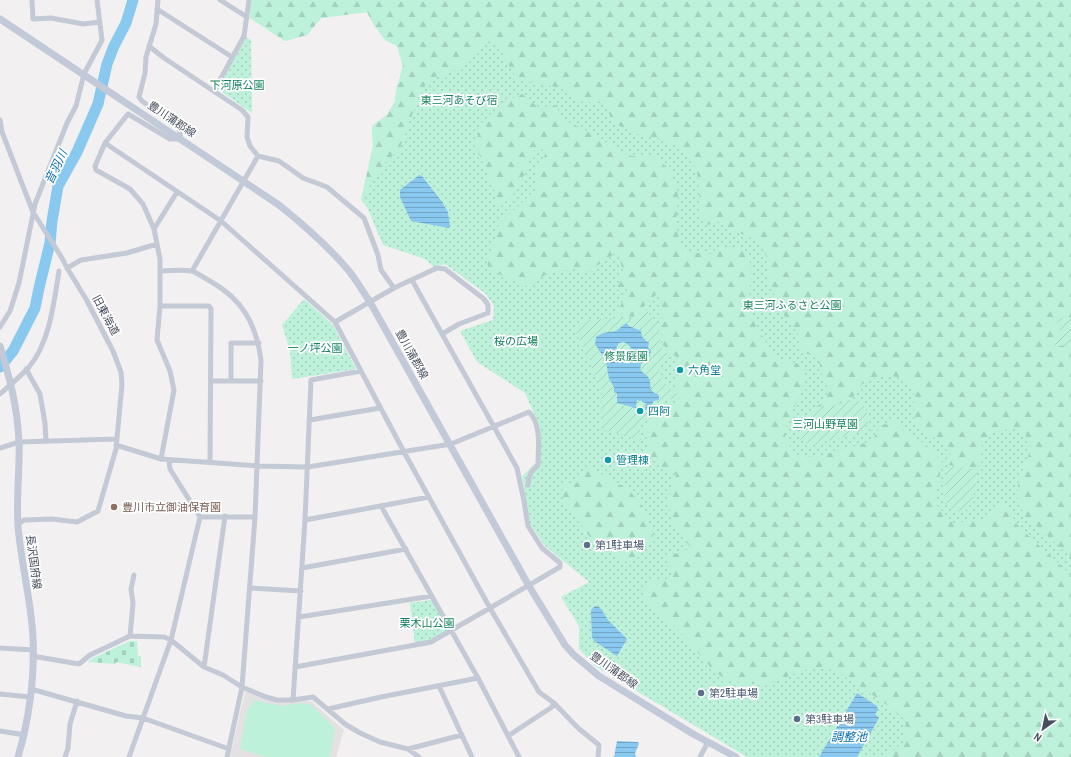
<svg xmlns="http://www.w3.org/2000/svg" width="1071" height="757" viewBox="0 0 1071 757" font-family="'Archivo Narrow','Noto Sans JP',sans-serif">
<defs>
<pattern id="grass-dots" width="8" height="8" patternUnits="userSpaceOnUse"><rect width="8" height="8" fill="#bdf1da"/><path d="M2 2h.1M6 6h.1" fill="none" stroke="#a4d0be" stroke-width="1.8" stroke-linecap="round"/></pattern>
<pattern id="forest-firs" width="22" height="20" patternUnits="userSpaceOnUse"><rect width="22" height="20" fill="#bdf1da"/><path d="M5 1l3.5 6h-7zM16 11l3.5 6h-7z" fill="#a4d0be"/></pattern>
<pattern id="cemetery-stones" width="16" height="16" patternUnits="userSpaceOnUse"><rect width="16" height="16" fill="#bdf1da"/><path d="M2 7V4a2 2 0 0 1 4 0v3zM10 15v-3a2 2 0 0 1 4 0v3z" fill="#a4d0be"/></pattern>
<pattern id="garden-furrows" width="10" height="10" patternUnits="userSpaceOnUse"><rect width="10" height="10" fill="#bdf1da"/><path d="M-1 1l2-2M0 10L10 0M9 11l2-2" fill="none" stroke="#a4d0be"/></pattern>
<pattern id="water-rules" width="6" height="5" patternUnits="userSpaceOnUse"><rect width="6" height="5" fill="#89c8ef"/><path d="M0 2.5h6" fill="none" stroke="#72a5c5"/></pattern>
</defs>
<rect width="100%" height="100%" fill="#f2f0f0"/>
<!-- education -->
<path fill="#e3e1e2" d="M249,691L283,701H311L344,730L336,757H230L245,692Z"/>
<!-- grass -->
<path fill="url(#grass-dots)" d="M251,0H1071V757H747L595,666L579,649V626L561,597L589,582L545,546L530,524L522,476L538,461L540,427L525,393L477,362L460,331L493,320L494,306L486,294L445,264L434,267L425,259L383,245L367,207L361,200L373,146L372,126L387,115L395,101L396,91L403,66L397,46L385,40L374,25L367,12L321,18L307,35L285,41L250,18Z
M246,37L251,40L252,113L218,89Z
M304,299L333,325L356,369L292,379L290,351L282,325Z
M432,600L448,629L447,631L425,642L415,644L410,603Z"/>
<!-- forest -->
<path fill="url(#forest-firs)" d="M251,0H1071V317L1060,318L1057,325C1062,335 1061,339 1055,348L1062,345L1071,348V557L1024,515L1018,500V481L1030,451L1029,440L1023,432L1014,428L993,432L984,441L980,450L978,470L948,465L950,454L939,440L928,434L915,421L914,415V393L910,383L897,377L884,375L871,379L862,384L851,400L837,405L815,407L827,401V384L822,375L819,361L811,354H803L798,341V334L795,328L783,314L768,281L766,255L759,242L751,237L727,229L722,221L708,225L701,218L698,177L692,162L676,146L659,138L643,136L625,129L611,121L609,110L600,103L579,101L562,89L540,83L518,81L498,46L486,42L462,66L447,74L431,78L421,91L399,150L384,164L361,200L373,146L372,126L387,115L395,101L396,91L403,66L397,46L385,40L374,25L367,12L321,18L307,35L285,41L250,18Z
M522,94L542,110L557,105L559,116L631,156L654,157L671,170L678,194L676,228L683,252L712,254L725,247L739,246L749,254L751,274L749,295L752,317L776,360L797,363L805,373L802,390L786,426L785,436L793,453L804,457L819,456L872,441L880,426L898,419L903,432C922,440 929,446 942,462L935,503L954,524L970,520H984L1003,502L1019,527L1069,573L1071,576V757H885L904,742L906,720L883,702L834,669L819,668L804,670L774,682L754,684L726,680L713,670L680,632L643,599L648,579L670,580L674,575L667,565V557L691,548L672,524L668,499L676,474L662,467L652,459L644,429L680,400L675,381L688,368L662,344L661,290L633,317L623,315L616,316L628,289L616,290L623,270L617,252L582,276L575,268L558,272L551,270L545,275L534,280L523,288L518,283L489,269L486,260L491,254L499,224L537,188C534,172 535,167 546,154L540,146L532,152L526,171L513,196L496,210L495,192L476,147L480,124L504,103Z
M586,469H592L629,490L644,508L653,535C649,546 639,560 628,563L592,540L563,500L562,491L564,484L577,483L581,475Z"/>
<!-- cemetery -->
<path fill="url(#cemetery-stones)" d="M130,641H137L138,656H141V667L116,662V664L88,662L93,658Z"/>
<!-- garden -->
<path fill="url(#garden-furrows)" d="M645,308L658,325L660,346L668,354V357L659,366C655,379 672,389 680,396L678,399C670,399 659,398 653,404C652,405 651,408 650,409C642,422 638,425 641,441L602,429L601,426L602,393L589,359L574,329L582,320L620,318L633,320Z
M1071,317V348L1062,345L1054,348V346C1062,338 1062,334 1057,325L1060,318Z
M851,400L861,401C869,412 873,425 858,433L813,445L808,444L800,439L798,431L799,428L815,407L837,405Z
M948,465L978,470C976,480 975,499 969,507C966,510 962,512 958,511C937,509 946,478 948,465Z"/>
<!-- pitch -->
<path fill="#bdf1da" d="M254,700L281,706L300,703L311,705L335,728L330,757H266L240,749L247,711Z"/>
<!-- water -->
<path fill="url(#water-rules)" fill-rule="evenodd" d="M419,175L422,176L443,203C444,207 447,209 448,212C448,214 450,224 450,226L449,228L411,221L400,197V190Z
M626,323L629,326L641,331L642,337L649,343L648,347L651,351L649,358L641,364L640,370C642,372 646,374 648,377C654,386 645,389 659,395V400L654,401C651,405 651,410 645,410L646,403L642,402V401L637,400L636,408L617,403V393L614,392V387L609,379L606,361L595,344L596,337L603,333L616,331ZM623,342C627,343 630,346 632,350C642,371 604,366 619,343Z
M595,606L599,607L601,609L608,620L627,639L617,656L594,641L592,637L591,613V610Z
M857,693L877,706L878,710L875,714L879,718L857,757H819Z
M617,741L638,742L639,744L635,753L636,757H614Z"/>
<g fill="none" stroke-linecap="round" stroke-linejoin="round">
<!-- river -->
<path stroke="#89c8ef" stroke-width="11" d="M0,367L13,351L35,308L39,288L50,243L52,221L58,186L77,152L98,104L107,64L114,46L126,23L133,0"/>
<!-- street -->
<path stroke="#c3c9d5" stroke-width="5" d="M32,0L33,19L51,18L83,24L100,22
M158,0L156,24L146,57L145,73L139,97L142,101L179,128L181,139H170L128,114L105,143L221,221L335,322L404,452L490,608L560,567V563L542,548L528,526L524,501L517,468L442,334L459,324L488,313V305L484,299L445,269L437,268L394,288L335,322
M220,0L247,17
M157,9L232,57
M149,46L164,58L242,110L248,117L247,137L250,146L258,156L279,161L303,178L327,187L364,218L378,255L381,270L394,288
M214,91L244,36L249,0
M0,120L2,132L33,212L62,258L67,268L86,299L113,351L121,372L122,384L116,449L98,511L77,522L52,519L24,520L18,524
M105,143L95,166L96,170L130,189L143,204L154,229
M157,244L154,229L177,192
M67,268L81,260L127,253L157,244L160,259V306
M160,271C170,271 181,269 191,271C197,272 204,278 210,281C242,299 256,323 261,360L255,517L242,687L227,757
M192,271L258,156
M412,280L442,334
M0,327L10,311L19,283L35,204L67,123L76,106L84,74L102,40L97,0
M26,369L40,394L45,423L46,441
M212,381H261
M231,381V343H259
M0,394C10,385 20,377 29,367C50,342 54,302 59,271
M310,420L380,408
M116,445L161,459L258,466L308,467L451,444L529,412C542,425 538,448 538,465C531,471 529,475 528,485
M0,448L19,442L117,439
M161,459L174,390L170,371L157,340L160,306H209L211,309L210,462
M381,506L478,678L519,757
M200,517H255
M305,520L429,497
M302,568L406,549
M250,588L301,591
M299,617L432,596
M130,636L133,603L131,589L134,575
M0,648L33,650
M32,656L79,664L90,655L130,636L164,637L171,640L204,667L223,675L242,687L266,697L277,700H293L313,697L345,724L360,733L380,742L408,749L419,757
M204,667L225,516
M295,667L426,643L431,642L490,608L539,692L554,703L552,707L508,736
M439,686L472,757
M31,689L126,716L143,718L229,749
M0,694L30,697
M293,700L305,520L311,380L361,371
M554,703L578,728L599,745L598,757
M328,709L381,697L478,678
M0,731L25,735
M408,749L462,735
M65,757L68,748L70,724L77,701
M129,757L171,640L200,517L170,469L169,460
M700,757L708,742"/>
<!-- secondary -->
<path stroke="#c2c9d9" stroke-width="7" d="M0,19L279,205C304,225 328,246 349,271C357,281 363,292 370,302L529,586L565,645L574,655L599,676L693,734L736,757
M0,346C10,379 17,405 19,441C20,469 16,497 18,526C21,563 31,600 33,637C35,676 29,720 18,757"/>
</g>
<!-- markers -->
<g fill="#0f9aa8" stroke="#fff" stroke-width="1.5">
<circle cx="680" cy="370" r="4"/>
<circle cx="640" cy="411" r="4"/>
<circle cx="608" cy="460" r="4"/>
</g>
<circle fill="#8d6e63" stroke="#fff" stroke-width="1.5" cx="114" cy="507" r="4"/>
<g fill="#5c6f8a" stroke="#fff" stroke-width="1.5">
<circle cx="587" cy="545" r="4"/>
<circle cx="701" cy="693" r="4"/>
<circle cx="797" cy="719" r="4"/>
</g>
<g text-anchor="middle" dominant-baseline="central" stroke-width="3.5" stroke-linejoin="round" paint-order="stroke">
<!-- park labels -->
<g font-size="11" fill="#14835e" stroke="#fff">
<text x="237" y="85">下河原公園</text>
<text x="459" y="100">東三河あそび宿</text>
<text x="792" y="305">東三河ふるさと公園</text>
<text x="516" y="341">桜の広場</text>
<text x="315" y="348">一ノ坪公園</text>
<text x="626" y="356">修景庭園</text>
<text x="825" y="424">三河山野草園</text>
<text x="427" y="623">栗木山公園</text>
</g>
<!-- street labels -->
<g font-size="11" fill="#474f5e" stroke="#fff">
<text transform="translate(172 119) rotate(34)">豊川蒲郡線</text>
<text transform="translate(106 315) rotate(62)">旧東海道</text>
<text transform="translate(412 354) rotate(61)">豊川蒲郡線</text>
<text transform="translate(34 562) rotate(82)">長沢国府線</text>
<text transform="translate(614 670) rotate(35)">豊川蒲郡線</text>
</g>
<!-- culture labels -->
<g font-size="11" fill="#0d838f" stroke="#fff" text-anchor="start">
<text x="688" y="370">六角堂</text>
<text x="648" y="411">四阿</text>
<text x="616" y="460">管理棟</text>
</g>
<!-- education labels -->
<g font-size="11" fill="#785e54" stroke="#fff" text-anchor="start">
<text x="122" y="507">豊川市立御油保育園</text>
</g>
<!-- service labels -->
<g font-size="11" fill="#4e5e75" stroke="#fff" text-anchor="start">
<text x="595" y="545">第1駐車場</text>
<text x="709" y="693">第2駐車場</text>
<text x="805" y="719">第3駐車場</text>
</g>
<!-- water labels -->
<g font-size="12" font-style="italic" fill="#0770b1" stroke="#fff">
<text transform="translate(56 167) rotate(-64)">音羽川</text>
<text x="849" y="737">調整池</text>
</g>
</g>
<!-- north arrow -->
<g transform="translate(1043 729) rotate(213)" stroke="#ffffff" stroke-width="3" paint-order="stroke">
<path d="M0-3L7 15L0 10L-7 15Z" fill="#474f5e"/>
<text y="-6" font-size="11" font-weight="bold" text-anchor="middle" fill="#474f5e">N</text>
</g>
</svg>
